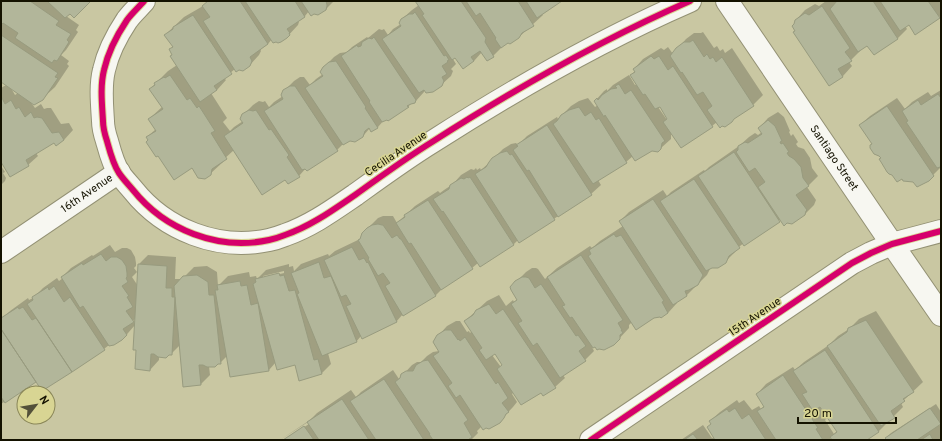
<svg xmlns="http://www.w3.org/2000/svg" width="942" height="441" viewBox="0 0 942 441" font-family="Overpass,sans-serif">
<rect width="100%" height="100%" fill="#c9c7a2"/>
<!-- shadow -->
<path fill="#0003" fill-rule="evenodd" d="M1,1H90L70,12L66,16L79,25L76,30L78,32L66,50L61,55L69,61L67,64L69,66L55,87L42,99L30,101L35,108L41,104L44,109L47,108H51L61,124L69,123L73,130L64,140L57,144L55,141L36,153L38,156L28,165L1,161V88L6,85L1,81ZM11,88L18,93L15,95Z
M209,1H334L326,9L309,11L305,16L297,21L299,22L298,25L286,38L272,39L268,44L260,49L261,51L259,55L250,65L235,69L224,78L226,80L217,90L211,93L227,118L223,122L230,131L234,127L243,121V115L253,105L259,101L263,102L265,101L269,107L274,102L283,96L284,91L294,81L300,77H304L310,85L316,79L323,74L324,67L334,57L340,53L347,52L352,47L367,37L368,38L379,29L382,30L384,29L388,35L393,29L401,24L402,19L412,10L419,5L417,1H560L541,13L543,15L519,37L507,42L493,56L487,60L482,52L474,61L455,56L453,59L456,64L451,69L453,71L451,76L441,85L425,89L424,92L415,102H412L408,107L385,119L378,127L372,131L370,128L363,136L350,140L343,144L337,150L306,168L299,176L285,179L234,150L223,160V162L210,174L192,166L147,137L156,129L149,119L162,107L150,89L168,71L177,65L173,55L170,50L173,46L165,35L184,17L203,6Z
M826,1H834L836,3L838,1H941V16L939,17L909,24L905,26L907,29L898,38L874,54L868,44L860,49V51L849,62L852,66L843,76L829,85L796,30L795,24L796,20L805,10L815,4L819,6Z
M703,32L714,48L717,46L720,51L723,49L725,53L732,48L763,95L753,105L738,115L717,122L712,126L671,132V139L661,148L652,150L633,156L626,162L598,180L601,185L591,194L558,216L554,219L518,240L514,244L478,263L472,268L445,286L436,295L403,314L396,322L361,336L356,342L328,353L331,364L322,373L300,379L296,364L276,362L269,370L230,376L227,356L220,363L209,366L210,375L200,385L180,345L171,354L159,356V360L150,370L137,349L136,318L133,321L135,325L122,340L109,345L104,349L42,390L36,381L1,404V319L10,311L28,298L29,300L33,298L43,288L57,278L59,281L63,278L62,277L71,268L92,255L93,256L110,245L115,252L122,248H127L131,250L135,257L136,263V266L134,268L137,272L132,277L138,286L139,264L148,255L176,257L175,279H182L194,267L207,266L217,272L218,286L228,276L249,272L250,277L256,276L257,279L266,270L289,264V267L293,266L294,271L301,264L328,254L329,256L335,251L360,239L368,228L378,218L383,216H393L397,223L415,206L438,191L440,193L444,190L453,184L461,175L471,169L474,170L476,168L477,170L480,168L481,170L490,162L503,149L511,144L516,143L518,145L527,136L557,117L558,119L571,106L579,101L588,98L595,107L598,105L595,101L604,91L607,89V91L613,85L629,75L635,85L637,84L631,75L635,71L634,69L643,59L661,48L664,50L668,47L673,54L686,39L694,33H701ZM660,106L668,118L667,120L658,107ZM284,271V273L263,278V276Z
M941,90V167L928,180L914,181L882,158L860,125L870,116L897,98L905,109L912,102L928,92L931,96Z
M778,112L784,117L790,131L789,132L791,136L793,134L798,142L796,144L798,147L804,149L810,158L812,168L818,176L807,187L816,200L814,205L804,215L781,219L744,243L736,249L735,252L725,262L711,267L707,275L687,295L676,302L677,303L668,313L661,316L632,322L629,325V328L617,341L595,346L592,347L594,351L585,360L563,375L565,378L555,387L543,395L541,391L514,392L512,394L517,402L513,407L499,422L482,426L477,431L478,433L471,440H284L309,424L308,422L280,440L310,420L317,413L351,390L356,397L361,392L393,370L399,379L412,365L417,362H421L427,356L433,352L439,351L438,336L447,326L456,321H460L467,332L469,331L470,333L472,331L465,321L487,301L499,295L506,306L513,300L514,302L518,299L516,282L526,272L532,268H536L538,269L545,279L557,268L590,246L592,248L600,241L623,226L620,221L629,212L663,190L667,196L671,192L704,170L705,171L709,167L739,146L749,137L755,133L758,135L762,132L759,128L768,118ZM495,353L503,365L501,367L492,355Z
M1,166L5,172L3,173L6,178L5,181L1,185Z
M876,311L923,382L904,400L901,403L903,407L879,431L865,440H833L832,437L829,440H681L703,425L712,438L715,437L712,423L710,421L720,412L737,400L739,403L744,400L752,410L759,406L761,409L765,405L757,394L766,384L793,367L795,370L804,362L829,345L838,336L849,329L859,319ZM828,417L837,431L834,434L825,420Z
M936,404L941,412V422L939,424L941,428V440H888L886,438L891,433Z"/>
<!-- building -->
<path fill="#b2b69a" stroke="#989b7f" d="M1,1H30L59,21L56,25L71,34L67,40L69,42L57,61L54,60L52,63L15,38L18,33L3,23L1,25Z
M47,1H91L74,18L70,14L65,18Z
M208,1H240L268,44L250,57L252,61L250,66L243,71L239,70L236,72L203,21L210,17L202,6Z
M245,1H295L305,17L287,29L290,33H289L290,35L287,38L281,42L278,43L276,42L273,43Z
M301,1H326L327,5V6L326,10L318,15L314,14L311,16Z
M415,1H461L486,38L485,42L494,57L487,61L480,51L471,57L474,61L463,69L455,58L452,60L422,15L424,14Z
M466,1H518L534,26L522,33L519,38L510,44L508,43L501,48L495,39L496,38L480,13L476,16Z
M526,1H562L537,18Z
M837,1H873L898,39L874,55L867,46L858,52L830,9Z
M880,1H928L940,18L915,35L909,25L900,31Z
M822,6L850,48L845,52L852,61L838,69L843,77L829,86L793,32L795,31L792,26L794,24L795,20L805,13L809,15Z
M415,12L444,56L446,55L449,60L447,61L448,62L442,66L447,74L442,77L444,81L442,86L433,92L426,93L424,90L419,93L382,39L401,26L399,23L401,19L409,14H413Z
M193,15L232,74L214,86L217,90L200,102L170,56L172,55L169,49L173,47L164,35L173,29V27Z
M1,35L58,73L55,77L58,78L43,100L34,105L1,82Z
M374,37L416,100L415,103L411,104L407,106L409,107L388,121L387,120L382,122L369,102L370,101L341,56L357,45L358,47L361,46L362,42L369,38L372,39Z
M693,40L704,57L707,54L710,59L713,57L716,62L722,57L754,106L734,119L732,122L725,127L722,126L720,128L707,110L712,106L703,92L697,95L682,72L681,73L670,56L676,48L684,42H690Z
M651,56L654,59L659,56L668,70L673,66L713,127L681,148L663,122L667,119L660,107L655,109L645,94L643,95L630,75L635,72L633,69Z
M336,61L366,107L365,108L378,128L371,132L369,128L365,131L363,137L355,142L350,141L343,145L305,88L323,76L320,72L323,67L329,62Z
M170,75L187,100L190,98L197,108L199,106L215,131L211,133L227,159L212,169L211,175L205,179L198,178L192,168L174,180L158,156L156,157L146,142L148,140L146,137L156,131L148,119L163,109L149,89L155,85L154,83L164,77L165,78Z
M619,84L625,94L631,90L665,141L662,143L661,149L658,152L652,151L635,161L605,115L604,117L594,101L597,98L598,100L602,95L611,89L617,88L615,86Z
M290,86H295L338,151L307,171L305,169L302,170L264,111L283,99L281,95L283,90Z
M938,94L941,98V168L940,167L937,168L906,122L908,121L902,111L918,100L921,105Z
M1,96L5,104L11,100L16,109L19,107L25,117L31,112L34,118L37,117L42,118L52,133L59,132L64,140L56,146L54,143L26,160L29,166L10,177L1,162Z
M887,106L934,176L929,181L917,187L913,182L903,181L902,179L897,182L892,175L889,174L887,172L881,162L879,159L881,158L879,156L874,154L870,148V145L872,144L859,125Z
M579,107L585,116L591,112L596,120L599,118L627,163L593,184L553,124L557,121L561,115L569,110Z
M249,110L253,111L256,110L269,130L271,129L289,155L287,157L300,177L288,184L285,180L262,195L224,136L243,123L240,119L242,114Z
M768,120L775,126L782,141L780,142L781,144L783,143L789,152L787,153L789,156L794,159L801,167L803,178L809,186L796,195L807,210L806,211L805,215L792,224L787,223L784,226L758,187L765,182L755,168L749,172L736,152L738,150V146L745,142L748,143L762,134L758,128Z
M547,125L592,195L558,217L529,170L527,171L513,150L518,146L516,145Z
M507,151L510,155L512,154L555,220L519,243L475,174L486,167L489,162L492,158L500,153Z
M734,152L780,222L744,246L698,176Z
M467,177L468,178L470,177L514,245L480,267L443,211L442,212L433,199L449,189L450,185L461,178L464,179Z
M694,179L740,248L729,256L726,263L718,268H712L706,271L660,201Z
M653,199L703,275L698,285L689,290L685,291L687,296L673,305L619,221Z
M428,200L473,269L441,290L411,243L409,244L396,223L405,217L404,215Z
M378,224L382,225H383L392,238L397,235L400,239H401L436,296L403,316L385,286L390,283L383,273L378,276L368,259L369,258L358,240L360,239L362,233L367,228L372,225Z
M614,234L616,237L621,235L664,301L662,302L668,313L661,318L660,317L654,318L636,330L588,256L591,254L589,250Z
M352,247L359,260L364,258L367,263L368,262L397,322L362,339L346,306L351,304L346,295L341,297L324,260Z
M101,254L106,261L111,257H117L122,260L126,266L127,273V277L126,278L128,282L122,286L129,296L127,297L133,307L126,311L134,322L123,329L127,335L122,340L114,345L109,346L83,306L80,308L61,277L82,263L83,265Z
M581,255L623,320L618,323L622,330H621L623,333L620,335V339L614,345L604,350L599,349L597,350L595,347L593,348L572,317L570,318L562,306L565,305L547,277Z
M319,262L324,278L331,276L357,342L322,356L297,294L299,293L291,273Z
M138,264L167,266L166,288H172V297H175L172,355H169L166,358L158,357L154,354H151L150,371L135,369L136,350H133Z
M279,273L280,276L284,275L289,291L295,290L314,360L318,359L322,374L299,381L295,365L277,370L253,284L256,282L255,279Z
M197,275L208,282L209,295H214L221,364H218L215,367H207L203,365H199L201,385L183,387L174,286L183,276Z
M522,277H526L529,278L535,288L541,284L576,336L578,335L586,346L579,351L586,361L560,378L537,343L533,346L518,323L522,321L511,304L517,300L511,290L510,287L515,281Z
M240,281L241,286L247,285L251,305L258,303L269,371L230,377L215,290H218L217,285Z
M54,286L64,302L70,297L105,350L72,372L27,304L33,300L32,297L48,287L49,290Z
M489,304L496,314L503,309L556,388L543,396L541,393L521,405L497,369L502,365L495,354L486,360L479,350L482,348L464,321L473,315L476,310Z
M18,307L19,309L23,307L32,320L36,318L72,372L42,391L1,329V318Z
M866,320L914,392L903,399L905,401L891,411L895,418L881,426L827,346L847,332L848,328Z
M1,329L36,382L5,403L1,397Z
M445,330H451L458,340L459,339L460,341L465,337L496,384L498,382L508,398L502,403L509,412L506,414L504,418L500,423L489,429L486,428L483,430L460,395L456,398L448,386L452,383L433,356L439,352L433,342L437,335Z
M825,350L879,432L867,440H832L830,437L837,432L820,407L813,411L802,394L807,392L793,371Z
M428,360L468,420L464,423L472,437L468,440H433L429,434H430L395,382L400,378L401,374L406,371H413L416,365L423,361Z
M783,375L818,428L816,429L823,440H776L757,411L764,407L756,394Z
M384,379L424,440H376L350,401Z
M342,399L369,440H319L307,422Z
M735,408L742,419L749,414L766,440H715L707,427L711,424L709,421L727,409L729,412Z
M930,408L941,424L917,440H887L885,438Z
M304,426L314,440H283Z
M693,434L698,440H684Z
M930,434L933,440H921Z"/>
<g fill="none" stroke-linecap="round" stroke-linejoin="round">
<defs>
<g id="minor">
<path d="M144,1C139,7 132,13 127,20C117,35 108,52 104,70C100,86 102,104 103,121C103,128 105,135 107,141C110,152 113,164 119,173C123,179 128,184 133,190C165,230 218,251 269,240C274,239 280,237 285,235C311,226 333,210 355,195C380,177 406,158 432,142C515,89 600,40 690,1"/>
<path id="s1" d="M727,1L892,244L941,315"/>
<path id="s2" d="M1,252L119,172"/>
<path d="M591,440L852,263L871,253L892,244L941,231"/>
</g>
</defs>
<!-- minor casing -->
<use href="#minor" stroke="#939174" stroke-width="24"/>
<!-- minor -->
<use href="#minor" stroke="#f7f7f1" stroke-width="22"/>
<defs>
<path id="cycleway" d="M144,1C139,7 132,13 127,20C117,35 108,52 104,70C100,86 102,104 103,121C103,128 105,135 107,141C110,152 113,164 119,173C123,179 128,184 133,190C165,230 218,251 269,240C274,239 280,237 285,235C311,226 333,210 355,195C380,177 406,158 432,142C515,89 600,40 690,1
M591,440L852,263L871,253L892,244L941,231"/>
</defs>
<!-- cycleway casing -->
<use href="#cycleway" stroke="#d8d593" stroke-width="8"/>
<!-- cycleway -->
<use href="#cycleway" stroke="#d6006c" stroke-width="6"/>
</g>
<g text-anchor="middle" dominant-baseline="central" stroke-width="3" stroke-linejoin="round" paint-order="stroke">
<!-- street labels -->
<g font-size="11" fill="#141200" stroke="#d8d593">
<text transform="translate(396 154) rotate(-34)">Cecilia Avenue</text>
<text stroke="none"><textPath href="#s1" startOffset="190">Santiago Street</textPath></text>
<text stroke="none"><textPath href="#s2" startOffset="104">16th Avenue</textPath></text>
<text transform="translate(755 317) rotate(-34)">15th Avenue</text>
</g>
</g>
<!-- border -->
<rect width="942" height="441" fill="none" stroke="#141200" stroke-width="4"/>
<!-- north arrow -->
<g transform="translate(36 405) rotate(59)"><circle r="19" fill="#d8d593" stroke="#8a8758"/>
<path d="M0-3L7 15L0 10L-7 15Z" fill="#535139"/>
<text y="-6" font-size="11" font-weight="bold" text-anchor="middle" fill="#141200">N</text>
</g>
<!-- scale -->
<path d="M798 417v6h98v-6" fill="none" stroke="#141200" stroke-width="2"/>
<text x="804" y="417" font-size="12" fill="#141200" stroke="#d8d593" stroke-width="3" paint-order="stroke">20 m</text>
</svg>
